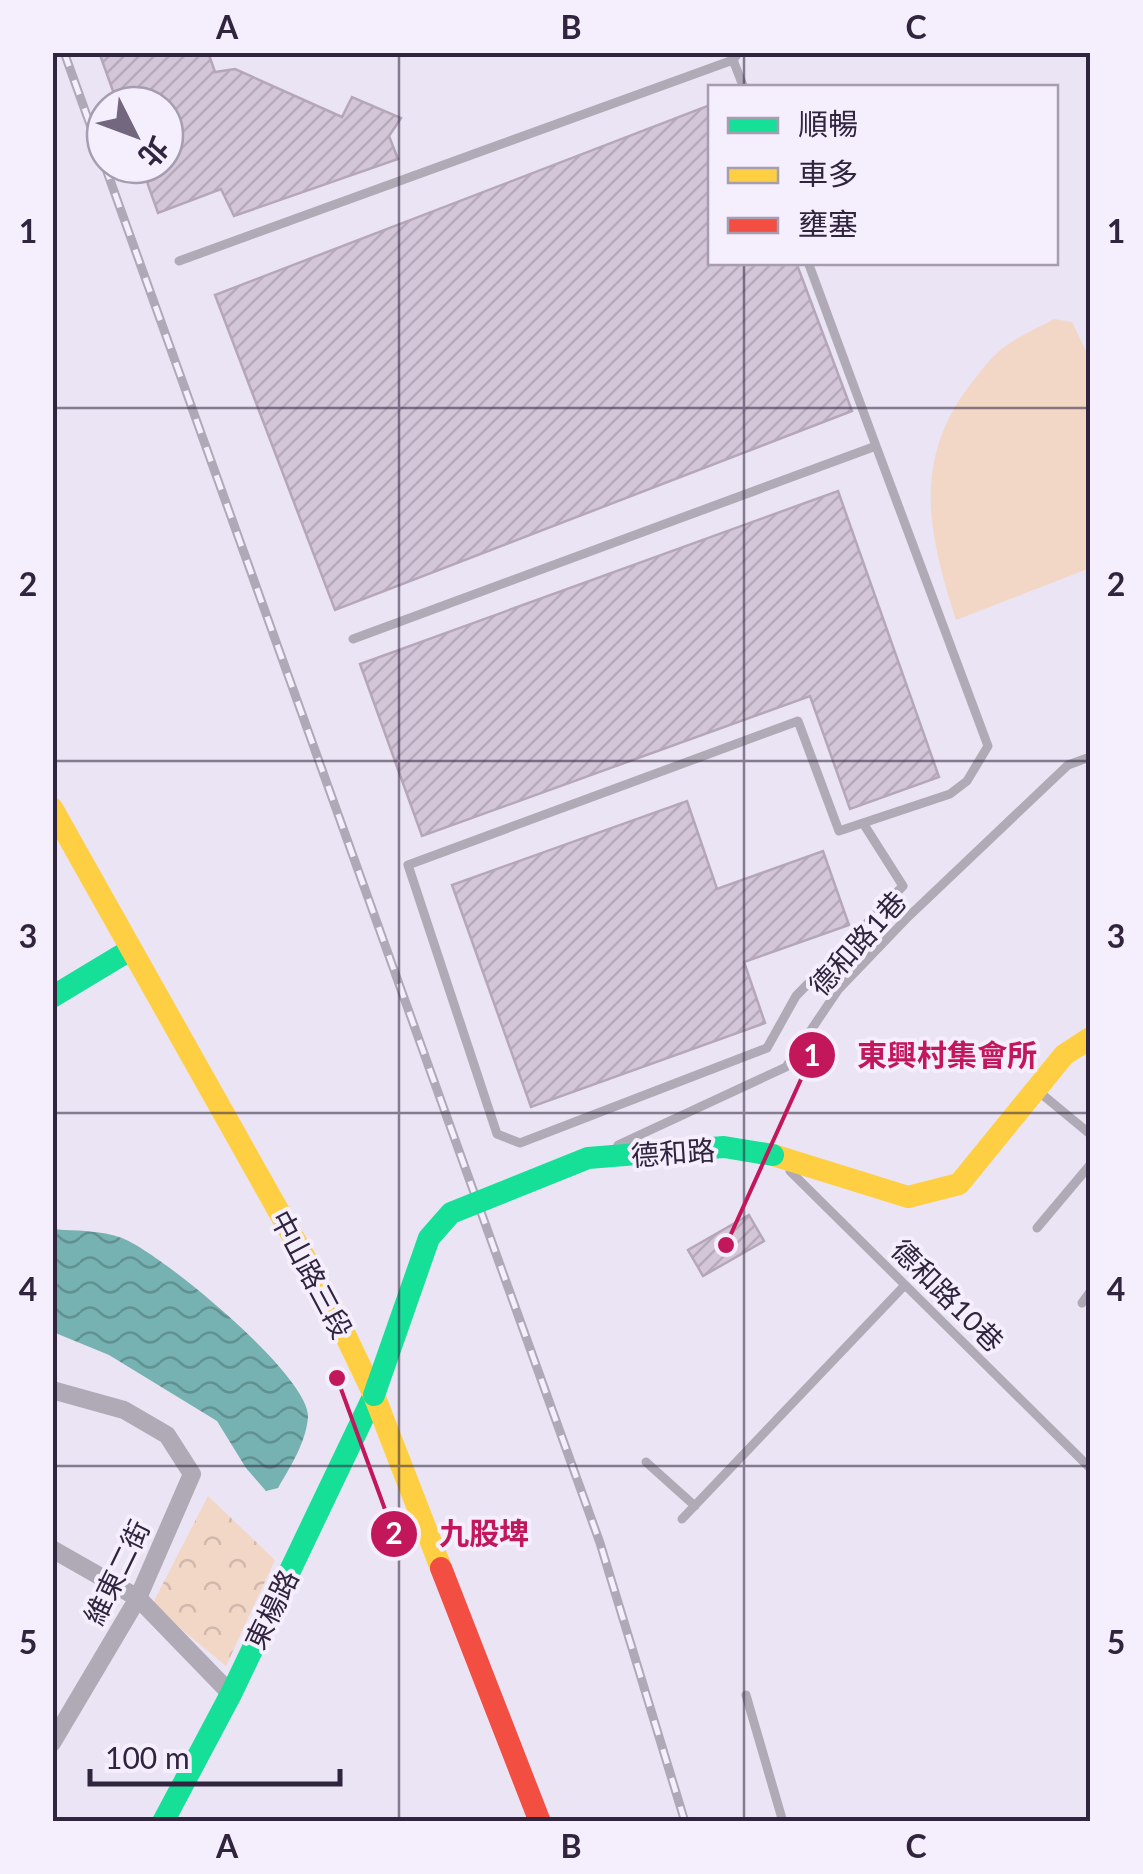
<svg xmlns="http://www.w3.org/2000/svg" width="1143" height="1874" viewBox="0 0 1143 1874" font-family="Lato,'Noto Sans TC',sans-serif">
<defs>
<pattern id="park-crowns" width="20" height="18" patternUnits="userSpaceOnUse" patternTransform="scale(2.5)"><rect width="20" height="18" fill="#f2d7c7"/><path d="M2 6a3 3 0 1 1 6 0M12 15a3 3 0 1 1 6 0" fill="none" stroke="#d0b8ac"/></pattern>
<pattern id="water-waves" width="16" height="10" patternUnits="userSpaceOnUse" patternTransform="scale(2.5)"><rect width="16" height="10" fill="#76b2b1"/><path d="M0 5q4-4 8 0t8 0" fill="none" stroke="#619191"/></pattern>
<pattern id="building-hatch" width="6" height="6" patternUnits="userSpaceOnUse" patternTransform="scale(2.5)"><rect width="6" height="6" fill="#d4c6d9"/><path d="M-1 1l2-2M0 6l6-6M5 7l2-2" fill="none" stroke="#b6aabb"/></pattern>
</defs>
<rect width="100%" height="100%" fill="#ebe4f4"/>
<!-- green -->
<path fill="#f2d7c7" d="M1054,319L1072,322L1090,359V568L956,620C929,536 911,462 970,385C981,371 991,356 1007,345C1021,335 1038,328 1054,319Z"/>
<!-- park -->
<path fill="url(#park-crowns)" d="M208,1496L275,1560L226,1666L152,1605Z"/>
<!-- water -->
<path fill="url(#water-waves)" d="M53,1229C74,1231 102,1230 122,1238C161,1253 310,1376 308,1417C306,1443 290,1467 278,1488L266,1491L246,1468L217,1421L109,1355L53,1332Z"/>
<!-- building -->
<path fill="url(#building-hatch)" stroke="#b5a7b9" stroke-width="2.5" d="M99,52H208L215,72L235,69L342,117L352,97L401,118L389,136L398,159L234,216L221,189L158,213L141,165H165V105H118Z
M710,105V262H796L852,411L335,610L215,295Z
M838,491L939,777L850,809L810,696L422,836L360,664Z
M687,801L717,889L823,851L849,925L744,962L765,1023L531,1107L452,885Z
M749,1215L764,1241L703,1276L688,1250Z"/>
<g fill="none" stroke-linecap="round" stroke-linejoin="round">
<!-- lane -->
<path stroke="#afaab6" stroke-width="9" d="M733,60L744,88
M179,261L733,60L739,52
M808,262L876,446
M353,639L876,446L988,746L967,781L950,794L839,831L798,721L408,865L497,1134L520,1143L767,1048L796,996L903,886L863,823
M1038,1091L1090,1134
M618,1145L786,1067L838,990L908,917L1068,765L1090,757
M790,1171L1090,1468
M1037,1228L1090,1165
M1082,1303L1090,1292
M646,1462L695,1506
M682,1519L905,1285
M746,1695L783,1822"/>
<!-- street -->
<path stroke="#afaab6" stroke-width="18" d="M52,1390L124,1410L167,1435L192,1474L138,1598L52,1743
M52,1549L138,1598L231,1694"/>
<!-- fast -->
<path stroke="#16e098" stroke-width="22" d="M52,997L130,950
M163,1822L231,1694L374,1395"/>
<!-- slow -->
<path stroke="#ffcf43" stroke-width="22" d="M52,808L328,1299L374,1395L441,1568
M773,1155L908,1197L959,1184L1064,1055L1090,1038"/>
<!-- jam -->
<path stroke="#f24e42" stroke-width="22" d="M441,1568L540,1822"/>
<defs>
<path id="rail" d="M64,52L600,1543L685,1822"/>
</defs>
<!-- rail casing -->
<use href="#rail" stroke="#afa8b7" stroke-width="9"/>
<!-- rail -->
<use href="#rail" stroke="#f4eefd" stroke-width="5" stroke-dasharray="15" stroke-linecap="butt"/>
<!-- fast-bridge -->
<path stroke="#16e098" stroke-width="22" d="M374,1395L429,1238L451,1213L588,1158L724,1147L773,1155"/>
</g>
<!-- grid -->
<path fill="none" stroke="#31243f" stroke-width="2.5" stroke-opacity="0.55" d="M399,52V1822M744,52V88M744,262V1822M52,408H1090M52,761H1090M52,1113H1090M52,1466H1090"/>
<g text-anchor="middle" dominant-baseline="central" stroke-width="8" stroke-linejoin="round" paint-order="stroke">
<!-- street labels -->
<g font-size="28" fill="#31243f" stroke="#f4eefd">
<text transform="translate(857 943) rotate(-48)">德和路1巷</text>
<text transform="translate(673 1152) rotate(-4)">德和路</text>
<text transform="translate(312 1274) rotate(62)">中山路三段</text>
<text transform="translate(948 1295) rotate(45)">德和路10巷</text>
<text transform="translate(116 1572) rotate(-64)">維東二街</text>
<text transform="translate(271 1609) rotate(-64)">東楊路</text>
</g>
</g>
<!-- callouts -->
<path fill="none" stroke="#c2185b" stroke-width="4" d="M726 1245L812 1055M337 1378L394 1534"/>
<g fill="#c2185b" stroke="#f4eefd" stroke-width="4">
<circle cx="726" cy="1245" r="10"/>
<circle cx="337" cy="1378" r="10"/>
<circle cx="812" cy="1055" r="25"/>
<circle cx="394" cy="1534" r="25"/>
</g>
<g font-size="30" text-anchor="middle" font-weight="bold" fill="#fff">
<text x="812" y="1066">1</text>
<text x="394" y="1544">2</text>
</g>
<g font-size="30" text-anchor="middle" font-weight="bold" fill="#c2185b" stroke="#f4eefd" stroke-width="8" stroke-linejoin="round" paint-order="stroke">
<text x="947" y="1066">東興村集會所</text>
<text x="484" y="1544">九股埤</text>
</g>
<!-- border -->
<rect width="1143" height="1874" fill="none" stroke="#f4eefd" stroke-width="110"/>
<!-- legend -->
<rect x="708" y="85" width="350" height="180" fill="#f4eefd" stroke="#a69db1" stroke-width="2.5"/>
<rect x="728" y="118" width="50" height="15" fill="#16e098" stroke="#a69db1" stroke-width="2.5"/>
<text x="798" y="135" font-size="30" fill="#31243f">順暢</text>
<rect x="728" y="168" width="50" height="15" fill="#ffcf43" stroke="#a69db1" stroke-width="2.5"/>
<text x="798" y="185" font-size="30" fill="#31243f">車多</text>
<rect x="728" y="218" width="50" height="15" fill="#f24e42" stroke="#a69db1" stroke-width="2.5"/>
<text x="798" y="235" font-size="30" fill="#31243f">壅塞</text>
<!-- north arrow -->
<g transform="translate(135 135) rotate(132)"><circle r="48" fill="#f4eefd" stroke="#a69db1" stroke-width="2.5"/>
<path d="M0-8L18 38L0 25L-18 38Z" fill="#72677e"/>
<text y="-15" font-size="28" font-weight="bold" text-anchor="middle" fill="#31243f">北</text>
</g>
<!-- scale -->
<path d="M90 1769v15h250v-15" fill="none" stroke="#31243f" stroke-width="5"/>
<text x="105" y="1769" font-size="30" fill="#31243f" stroke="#f4eefd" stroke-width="8" paint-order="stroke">100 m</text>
<rect x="55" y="55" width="1033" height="1764" fill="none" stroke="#31243f" stroke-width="4"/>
<g font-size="32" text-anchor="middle" font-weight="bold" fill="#31243f">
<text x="227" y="39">A</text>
<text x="571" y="39">B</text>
<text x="916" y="39">C</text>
<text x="28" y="243">1</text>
<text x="1116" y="243">1</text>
<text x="28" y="596">2</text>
<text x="1116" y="596">2</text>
<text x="28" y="948">3</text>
<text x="1116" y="948">3</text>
<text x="28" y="1301">4</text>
<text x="1116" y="1301">4</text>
<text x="28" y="1654">5</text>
<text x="1116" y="1654">5</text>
<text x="227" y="1858">A</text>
<text x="571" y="1858">B</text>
<text x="916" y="1858">C</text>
</g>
</svg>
